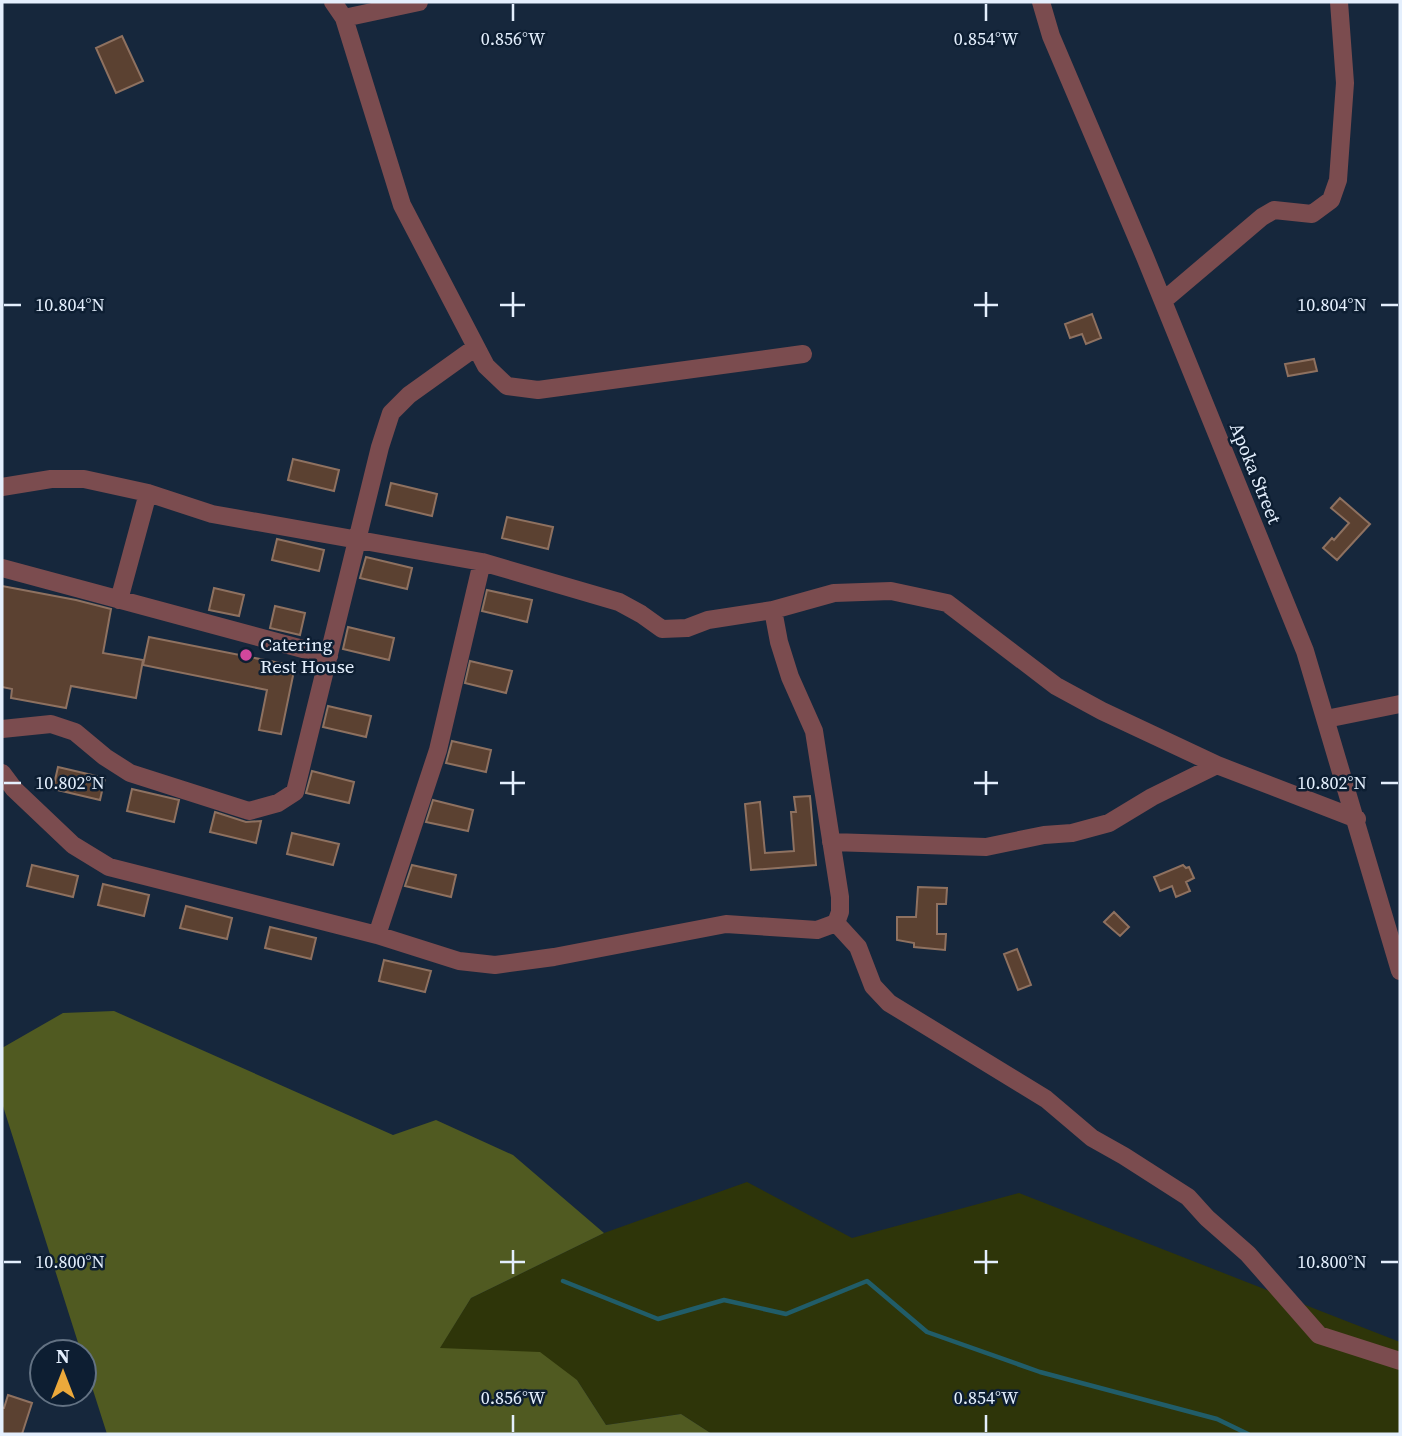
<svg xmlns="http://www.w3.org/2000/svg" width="1402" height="1436" viewBox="0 0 1402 1436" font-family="'Source Serif 4',serif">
<rect width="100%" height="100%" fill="#16273c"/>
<!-- green -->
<path fill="#2e3509" d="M747,1182L852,1238L1019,1193L1400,1342V1434H712L681,1414L606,1425L577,1380L439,1349L471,1298L604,1233Z"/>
<!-- forest -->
<path fill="#505a21" d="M114,1011L393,1135L436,1120L513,1155L604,1233L471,1298L440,1348L540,1352L577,1380L606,1425L681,1414L712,1434H107L84,1362V1352H81L2,1103V1048L63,1013Z"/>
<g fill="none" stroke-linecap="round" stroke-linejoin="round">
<!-- stream -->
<path stroke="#215d69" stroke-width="4.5" d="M563,1281L658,1319L724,1300L786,1314L867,1281L927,1332L1040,1372L1217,1419L1248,1434"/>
</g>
<!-- building -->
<path fill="#5b4131" stroke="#8e7160" stroke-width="2" d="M122,36L143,81L116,93L96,48Z
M1092,314L1101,338L1086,344L1082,334L1070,338L1065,324Z
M1314,359L1317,371L1288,376L1285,364Z
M293,459L339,470L334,491L288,480Z
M391,483L437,494L432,516L386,505Z
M1340,498L1370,524L1337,560L1323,548L1332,538L1334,540L1349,523L1331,508Z
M507,517L553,527L548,549L502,538Z
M277,539L324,550L319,571L272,560Z
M366,557L412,568L407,589L360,578Z
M2,586L76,600L111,609L103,653L143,660L136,698L71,686L66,708L11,698L12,689L2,687Z
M214,588L244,595L239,616L209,610Z
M487,590L532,600L527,622L482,611Z
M275,606L305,613L300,635L270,628Z
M348,627L394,638L389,660L343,649Z
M149,637L295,666L281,734L259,730L267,690L143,665Z
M470,661L512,671L506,693L465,683Z
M328,706L371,716L366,737L323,727Z
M452,741L491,750L486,772L446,763Z
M58,767L105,778L100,800L53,789Z
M312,771L354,782L349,803L306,793Z
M132,789L179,800L174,822L127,811Z
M810,796L816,865L751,870L745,804L760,802L765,853L794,851L791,812H796L794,797Z
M433,800L473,810L468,831L426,822Z
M215,812L246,822L261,821L256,843L210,832Z
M292,833L339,844L333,865L287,854Z
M32,865L78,876L73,897L27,886Z
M412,865L456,875L451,897L405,886Z
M1183,865L1186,868L1189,867L1194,878L1186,882L1190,891L1176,897L1172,886L1160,891L1154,877Z
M103,884L149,895L144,916L98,905Z
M918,887L947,888L946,904H937V934H946L945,950L914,947V943L897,940V917H916Z
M186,906L232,918L227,939L180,928Z
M1114,912L1129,927L1120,936L1104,922Z
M270,927L316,938L311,959L265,948Z
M1017,949L1031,985L1018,990L1004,954Z
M384,960L431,971L425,992L379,981Z
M8,1395L32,1403L22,1434H2V1408H4Z"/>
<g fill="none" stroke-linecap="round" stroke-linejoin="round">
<!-- minor -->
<path stroke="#7b4c4f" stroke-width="18" d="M333,2L344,18L402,205L486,366L507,386L538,390L803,354
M1041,2L1051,36L1145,257L1305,651L1400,971
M344,18L419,2
M1163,301L1262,217L1274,210L1312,214L1331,200L1338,180L1345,83L1339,2
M2,487L51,479H84L148,493L212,514L482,562L619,602L641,614L662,629L687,628L708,620L773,610L834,593L891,591L947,603L1056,686L1102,711L1217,765L1357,819
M2,568L329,656
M119,600L148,493
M773,610L779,642L790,677L814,731L840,897V912L836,923
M1326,719L1400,704
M2,729L51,724L75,732L105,757L130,773L249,811L278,803L295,792L380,447L391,413L409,395L476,347
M2,773L14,789L73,845L109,867L377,935L459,961L495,965L554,957L726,924L817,930L836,923
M831,842L986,847L1044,835L1072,833L1109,823L1152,797L1217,765
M836,923L858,947L873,986L889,1003L1046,1099L1092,1138L1124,1156L1188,1197L1207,1218L1248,1254L1319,1335L1400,1361
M377,935L438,750L482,562"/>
</g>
<!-- ticks -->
<path fill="none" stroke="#e4effd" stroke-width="2.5" d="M513,4V21M986,4V21M513,292V317M986,292V317M4,305H21M500,305H525M974,305H998M1381,305H1398M513,771V795M986,771V795M4,783H21M500,783H525M974,783H998M1381,783H1398M513,1250V1274M986,1250V1274M4,1262H21M500,1262H525M974,1262H998M1381,1262H1398M513,1415V1432M986,1415V1432"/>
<!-- markers -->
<circle fill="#d1479c" stroke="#0d1e32" stroke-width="2.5" cx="246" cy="655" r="7"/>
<g text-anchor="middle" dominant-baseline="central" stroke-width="5" stroke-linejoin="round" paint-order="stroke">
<!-- street labels -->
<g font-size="19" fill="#e4effd" stroke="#0d1e32">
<text transform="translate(1256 473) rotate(68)">Apoka Street</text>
</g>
<!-- poi labels -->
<g font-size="19" fill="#e4effd" stroke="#0d1e32" text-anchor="start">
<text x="260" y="644">Catering<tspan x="260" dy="22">Rest House</tspan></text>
</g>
</g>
<g font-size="18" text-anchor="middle" fill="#e4effd" stroke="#0d1e32" stroke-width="5" stroke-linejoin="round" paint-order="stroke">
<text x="513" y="45">0.856°W</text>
<text x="986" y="45">0.854°W</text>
<text x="70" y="311">10.804°N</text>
<text x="1332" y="311">10.804°N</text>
<text x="70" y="789">10.802°N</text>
<text x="1332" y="789">10.802°N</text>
<text x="70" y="1268">10.800°N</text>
<text x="1332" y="1268">10.800°N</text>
<text x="513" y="1404">0.856°W</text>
<text x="986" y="1404">0.854°W</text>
</g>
<!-- border -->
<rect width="1402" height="1436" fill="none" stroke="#e4effd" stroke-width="7"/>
<!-- north arrow -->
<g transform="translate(63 1373)"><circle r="33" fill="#0d1e32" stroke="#637283" stroke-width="2"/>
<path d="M0-5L12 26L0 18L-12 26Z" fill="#eca93b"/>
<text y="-10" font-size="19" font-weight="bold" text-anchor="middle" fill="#e4effd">N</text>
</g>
</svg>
